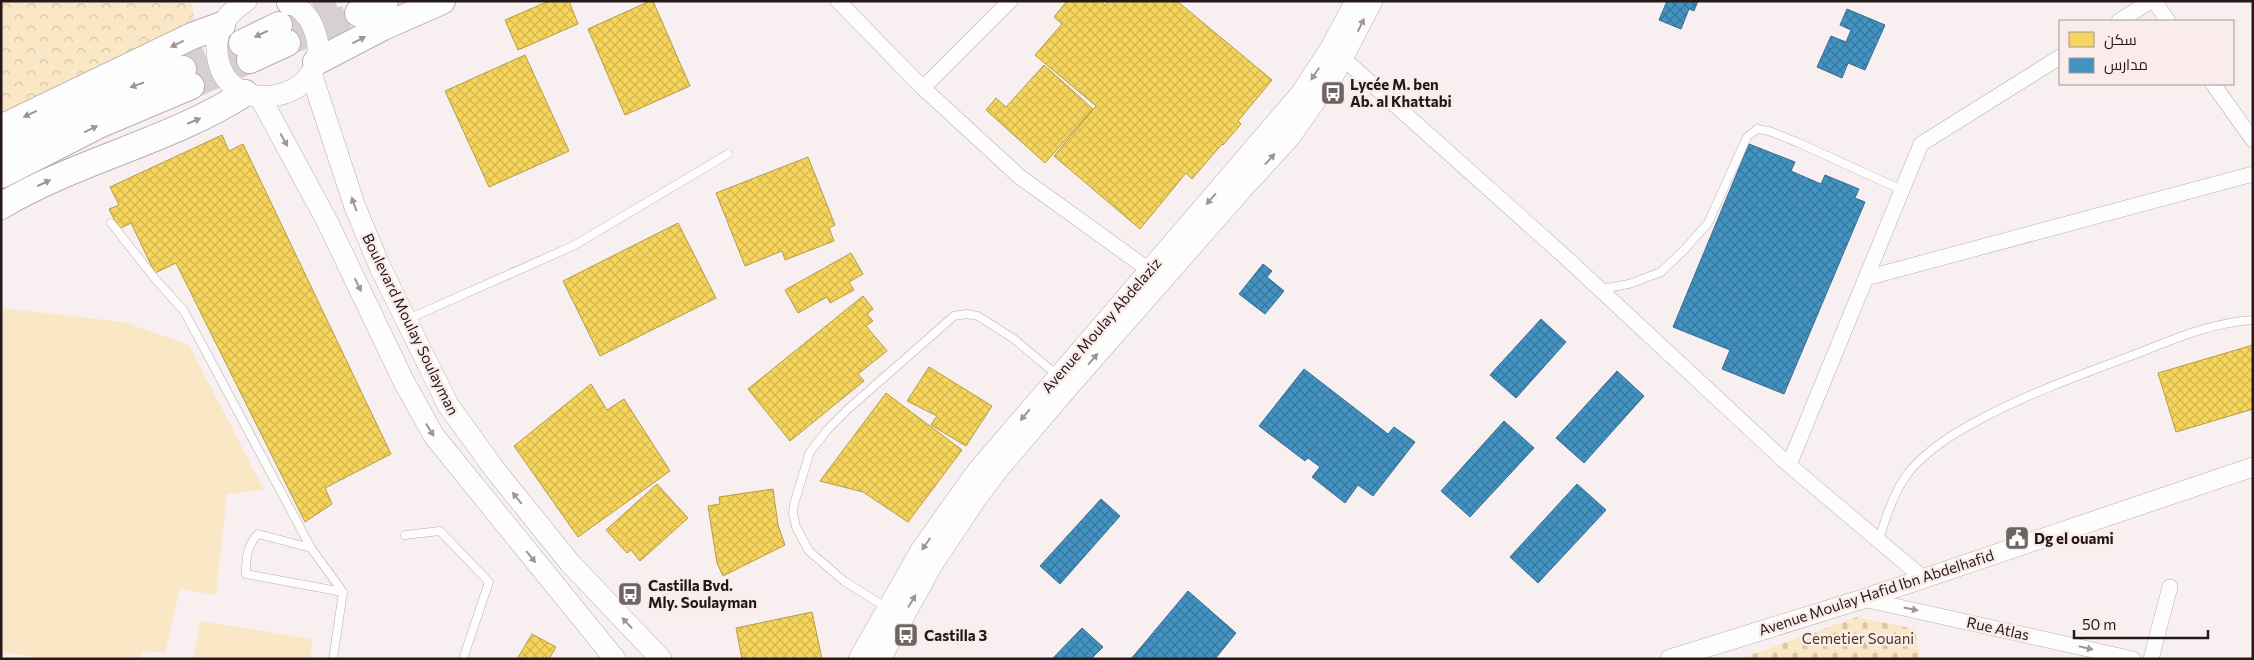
<svg xmlns="http://www.w3.org/2000/svg" width="2254" height="660" viewBox="0 0 2254 660" font-family="Commissioner,Cairo,sans-serif">
<defs>
<pattern id="cemetery-stones" width="16" height="16" patternUnits="userSpaceOnUse" patternTransform="scale(1.25)"><rect width="16" height="16" fill="#f9e7c6"/><path d="M2 7V4a2 2 0 0 1 4 0v3zM10 15v-3a2 2 0 0 1 4 0v3z" fill="#d5c5a9"/></pattern>
<pattern id="park-crowns" width="20" height="18" patternUnits="userSpaceOnUse" patternTransform="scale(1.25)"><rect width="20" height="18" fill="#f9e7c6"/><path d="M2 6a3 3 0 1 1 6 0M12 15a3 3 0 1 1 6 0" fill="none" stroke="#d5c5a9"/></pattern>
<pattern id="homes-cross-hatch" width="8" height="8" patternUnits="userSpaceOnUse" patternTransform="scale(1.25)"><rect width="8" height="8" fill="#f6d55c"/><path d="M0 0l8 8M0 8l8-8" fill="none" stroke="#d3b64f"/></pattern>
<pattern id="schools-cross-hatch" width="8" height="8" patternUnits="userSpaceOnUse" patternTransform="scale(1.25)"><rect width="8" height="8" fill="#4393c3"/><path d="M0 0l8 8M0 8l8-8" fill="none" stroke="#38779d"/></pattern>
</defs>
<rect width="100%" height="100%" fill="#f8f0f0"/>
<!-- cemetery -->
<path fill="url(#cemetery-stones)" d="M1857,617L1915,629L1920,659H1739Z"/>
<!-- park -->
<path fill="url(#park-crowns)" d="M1,1H192L194,21L1,140Z"/>
<!-- pitch -->
<path fill="#f9e7c6" d="M1,308L124,322L189,345L264,490L227,494L216,595L180,589L165,653L144,651L138,659H50L1,652Z
M200,621L313,639L310,659H194Z"/>
<!-- homes -->
<path fill="url(#homes-cross-hatch)" stroke="#b79c48" d="M549,1H569L578,24L518,50L505,20Z
M650,1H653L690,86L625,115L588,29Z
M1067,1H1100L1105,5L1108,1H1177L1272,80L1238,121L1241,124L1223,145L1222,144L1192,179L1186,173L1140,229L1054,156L1096,106L1035,55L1062,24L1054,17Z
M525,55L569,151L489,187L445,91Z
M1044,65L1093,109L1045,163L986,110L996,98L1006,107Z
M222,135L229,151L243,144L391,454L325,488L332,504L305,522L176,263L155,273L131,223L119,229L109,209L119,205L110,187Z
M808,157L835,225L829,228L834,241L785,260L782,251L745,266L716,193Z
M678,223L716,298L600,356L563,281Z
M851,253L863,274L849,282L854,290L830,303L827,297L798,313L785,290Z
M863,296L873,309L867,314L873,321L866,326L887,351L858,374L864,381L790,441L748,389Z
M2253,345V409L2176,432L2158,373Z
M929,367L992,406L966,446L931,425L937,416L907,401Z
M591,384L607,410L624,399L670,471L578,537L514,446Z
M886,393L962,450L908,522L863,492L820,481Z
M657,484L688,518L640,561L631,550L627,553L606,530Z
M773,489L778,525L785,545L723,576L717,563L708,506L720,504L719,497Z
M812,612L822,659H742L736,628Z
M532,634L556,647L549,659H517Z"/>
<!-- schools -->
<path fill="url(#schools-cross-hatch)" stroke="#3a6e90" d="M1667,1H1698L1694,11L1689,9L1681,29L1659,20Z
M1847,9L1885,25L1865,70L1848,63L1842,78L1817,67L1831,36L1846,42L1851,30L1840,25Z
M1749,144L1795,162L1791,171L1821,184L1825,175L1859,189L1855,198L1865,202L1784,394L1722,369L1730,350L1673,327Z
M1263,264L1272,271L1267,277L1284,291L1265,314L1239,294Z
M1541,319L1566,342L1516,398L1490,375Z
M1304,369L1388,434L1394,427L1415,442L1373,496L1358,485L1345,503L1312,477L1320,467L1308,458L1305,461L1259,426Z
M1617,371L1644,396L1584,463L1556,438Z
M1504,421L1534,448L1470,517L1441,491Z
M1577,484L1606,510L1538,583L1510,557Z
M1101,499L1120,516L1060,584L1040,566Z
M1188,591L1236,633L1215,659H1131Z
M1082,628L1103,647L1091,659H1052Z"/>
<g fill="none" stroke-linecap="round" stroke-linejoin="round">
<!-- trunk-tunnel -->
<path stroke="#d8d0d0" stroke-width="26" stroke-dasharray="26 13" stroke-linecap="butt" d="M279,25L335,1
M287,43L358,13
M183,69L242,43
M191,86L250,60"/>
<defs>
<path id="service" d="M111,223L157,281L184,311L311,548
M1601,289L1629,284L1661,272L1684,250L1708,223L1747,137L1757,129L1769,131L1799,143L1902,190
M408,319L573,246L728,154
M405,535L440,531L489,582L463,659
M1878,542C1886,518 1893,493 1908,473C1928,449 1954,433 1981,419C2026,395 2072,378 2120,360C2164,344 2205,323 2253,320
M887,608L844,581L809,551L796,527L793,513L794,504L810,452L828,429L848,409L954,316L966,314L978,316L1014,339L1057,375
M333,659L343,592L311,548L258,534C247,545 246,558 246,574L343,592"/>
<path id="minor" d="M838,1L923,88L1020,177L1149,270
M2154,1L2168,21
M2119,21L2151,1
M1336,52L1563,255L1789,465L1922,577
M2213,84L2253,140
M923,88L1010,1
M1866,278L2253,174
M1789,465L1921,144L2060,57
M1863,599L2133,659
M2151,659L2170,587"/>
<path id="tertiary" d="M1670,659L1863,599L2253,467"/>
<path id="secondary" d="M246,1C229,12 215,28 217,51C222,127 344,100 313,27C309,16 298,5 287,1
M311,73L355,207L380,267L448,405L495,470L570,563L661,659
M260,97L327,221L404,382L434,436L615,659
M859,659L922,549L976,473L1300,95L1331,48L1356,1
M880,659L933,563L975,500L999,468L1069,386L1242,189L1289,138L1334,74L1372,1"/>
<path id="trunk" d="M290,2L291,1
M358,13L385,1
M242,43L279,25
M250,60L287,43
M316,62L383,27L442,1
M1,128L192,36L222,25
M1,152C59,117 120,91 183,69
M1,175L101,124L191,86
M1,206C78,160 171,141 245,93"/>
</defs>
<!-- service casing -->
<use href="#service" stroke="#b8aeae" stroke-width="9"/>
<!-- minor casing -->
<use href="#minor" stroke="#b8aeae" stroke-width="16"/>
<!-- tertiary casing -->
<use href="#tertiary" stroke="#b8aeae" stroke-width="20"/>
<!-- secondary casing -->
<use href="#secondary" stroke="#b8aeae" stroke-width="22"/>
<!-- trunk casing -->
<use href="#trunk" stroke="#b8aeae" stroke-width="28"/>
<!-- service -->
<use href="#service" stroke="#fefdfd" stroke-width="8"/>
<!-- minor -->
<use href="#minor" stroke="#fefdfd" stroke-width="15"/>
<!-- tertiary -->
<use href="#tertiary" stroke="#fefdfd" stroke-width="19"/>
<!-- secondary -->
<use href="#secondary" stroke="#fefdfd" stroke-width="21"/>
<!-- trunk -->
<use href="#trunk" stroke="#fefdfd" stroke-width="26"/>
</g>
<!-- one-way arrows -->
<defs><path id="oneway-solid" d="M-6-.8H1V-3.2L6.5 0L1 3.2V.8H-6Z" transform="scale(1.25)"/></defs>
<g fill="#9c9696">
<use href="#oneway-solid" transform="translate(1361 25) rotate(-64)"/>
<use href="#oneway-solid" transform="translate(261 34) rotate(155)"/>
<use href="#oneway-solid" transform="translate(359 40) rotate(-27)"/>
<use href="#oneway-solid" transform="translate(177 44) rotate(154)"/>
<use href="#oneway-solid" transform="translate(1315 74) rotate(124)"/>
<use href="#oneway-solid" transform="translate(137 85) rotate(160)"/>
<use href="#oneway-solid" transform="translate(30 114) rotate(155)"/>
<use href="#oneway-solid" transform="translate(194 121) rotate(-23)"/>
<use href="#oneway-solid" transform="translate(91 129) rotate(-26)"/>
<use href="#oneway-solid" transform="translate(284 140) rotate(61)"/>
<use href="#oneway-solid" transform="translate(1270 159) rotate(-47)"/>
<use href="#oneway-solid" transform="translate(44 183) rotate(-25)"/>
<use href="#oneway-solid" transform="translate(1211 199) rotate(131)"/>
<use href="#oneway-solid" transform="translate(354 204) rotate(-110)"/>
<use href="#oneway-solid" transform="translate(358 285) rotate(64)"/>
<use href="#oneway-solid" transform="translate(1093 359) rotate(-49)"/>
<use href="#oneway-solid" transform="translate(1025 415) rotate(130)"/>
<use href="#oneway-solid" transform="translate(430 430) rotate(58)"/>
<use href="#oneway-solid" transform="translate(517 498) rotate(-129)"/>
<use href="#oneway-solid" transform="translate(926 544) rotate(125)"/>
<use href="#oneway-solid" transform="translate(531 557) rotate(51)"/>
<use href="#oneway-solid" transform="translate(912 601) rotate(-59)"/>
<use href="#oneway-solid" transform="translate(1911 609) rotate(12)"/>
<use href="#oneway-solid" transform="translate(627 623) rotate(-133)"/>
<use href="#oneway-solid" transform="translate(2086 648) rotate(13)"/>
</g>
<!-- icons -->
<defs>
<symbol id="bus-square" viewBox="-11 -11 22 22"><rect x="-9" y="-9" width="18" height="18" rx="4" fill="#6f6464" stroke="#fbecec"/><path d="M-5-6H5V4H4V6H2V4H-2V6H-4V4H-5ZM-3.5-4V0h7V-4ZM-3.5 1.2v1.5H-2V1.2ZM2 1.2v1.5H3.5V1.2Z" fill="#fff"/></symbol>
<symbol id="civic-square" viewBox="-11 -11 22 22"><rect x="-9" y="-9" width="18" height="18" rx="4" fill="#6f6464" stroke="#fbecec"/><path d="M-.6-6.5H3V-4.5H.6V-3L4-1V1h2V6H-6V1h2V-1L-.6-3ZM-1.2 2.5V6h2.4V2.5Z" fill="#fff"/></symbol>
</defs>
<g fill-rule="evenodd">
<use href="#bus-square" x="1319" y="79" width="28" height="28"/>
<use href="#civic-square" x="2003" y="524" width="28" height="28"/>
<use href="#bus-square" x="616" y="580" width="28" height="28"/>
<use href="#bus-square" x="892" y="621" width="28" height="28"/>
</g>
<g text-anchor="middle" dominant-baseline="central" stroke-width="5" stroke-linejoin="round" paint-order="stroke">
<!-- poi labels -->
<g font-size="15" font-weight="bold" fill="#251818" stroke="#fbecec" text-anchor="start">
<text x="1350" y="84">Lycée M. ben<tspan x="1350" dy="17">Ab. al Khattabi</tspan></text>
<text x="2034" y="538">Dg el ouami</text>
<text x="648" y="585">Castilla Bvd.<tspan x="648" dy="17">Mly. Soulayman</tspan></text>
<text x="924" y="635">Castilla 3</text>
</g>
<!-- street labels -->
<g font-size="15" fill="#251818" stroke="#fbecec">
<text transform="translate(411 324) rotate(64)">Boulevard Moulay Soulayman</text>
<text transform="translate(1101 325) rotate(-49)">Avenue Moulay Abdelaziz</text>
<text transform="translate(1876 592) rotate(-18)">Avenue Moulay Hafid Ibn Abdelhafid</text>
<text transform="translate(1998 628) rotate(12)">Rue Atlas</text>
</g>
<!-- park labels -->
<g font-size="15" fill="#4b3c18" stroke="#fbecec">
<text x="1858" y="638">Cemetier Souani</text>
</g>
</g>
<!-- border -->
<rect width="2254" height="660" fill="none" stroke="#251818" stroke-width="5"/>
<!-- legend -->
<rect x="2059" y="20" width="175" height="65" fill="#fbecec" stroke="#a59797"/>
<rect x="2069" y="32" width="25" height="15" fill="#f6d55c" stroke="#a59797"/>
<text x="2104" y="45" font-size="15" fill="#251818">سكن</text>
<rect x="2069" y="58" width="25" height="15" fill="#4393c3" stroke="#a59797"/>
<text x="2104" y="70" font-size="15" fill="#251818">مدارس</text>
<!-- scale -->
<path d="M2074 630v8h134v-8" fill="none" stroke="#251818" stroke-width="2.5"/>
<text x="2082" y="630" font-size="15" fill="#251818" stroke="#fbecec" stroke-width="4" paint-order="stroke">50 m</text>
</svg>
